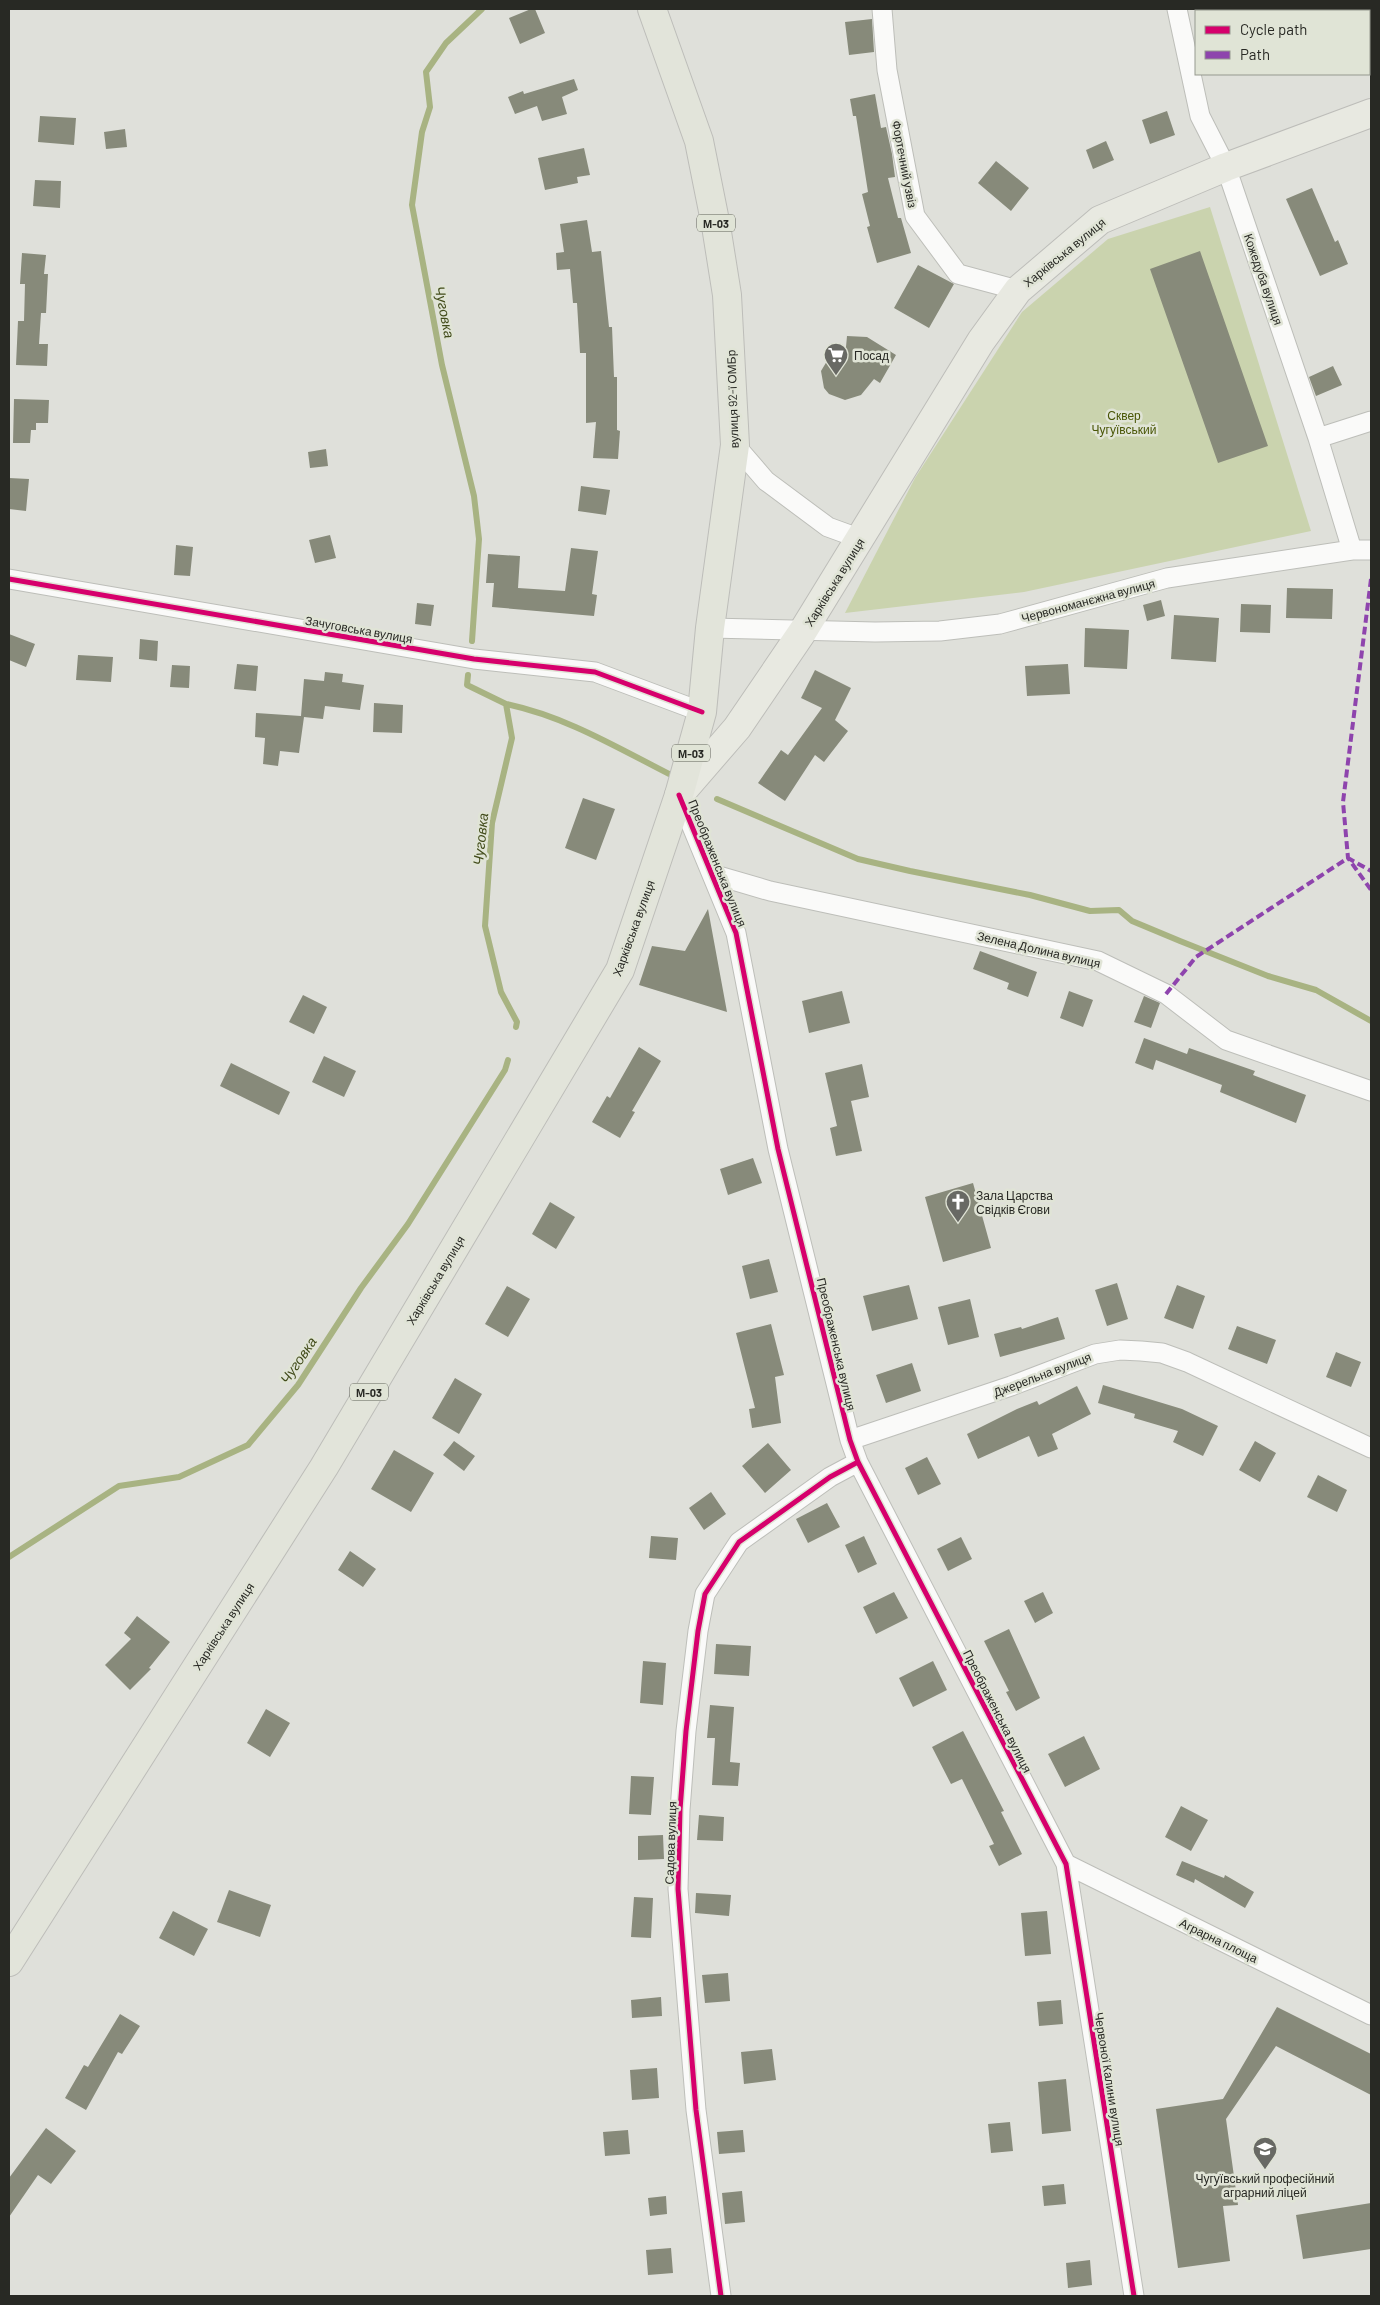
<svg xmlns="http://www.w3.org/2000/svg" width="1380" height="2305" viewBox="0 0 1380 2305" font-family="Barlow,sans-serif">
<rect width="100%" height="100%" fill="#dfe0da"/>
<!-- green -->
<path fill="#cad3ae" d="M1210,207L1311,531L1024,592L845,613L915,478L1022,312L1108,239Z"/>
<g fill="none" stroke-linecap="round" stroke-linejoin="round">
<!-- stream -->
<path stroke="#a8b382" stroke-width="6" d="M472,641L479,539L474,496L442,365L412,205L422,132L430,107L426,72L446,43L482,9
M468,675L467,685L506,704L512,738L492,823L485,926L501,992L517,1022L516,1027
M506,704C568,717 621,750 677,778
M717,799L858,859L910,871L1030,895L1090,911L1119,910L1132,921L1180,941L1268,976L1316,990L1371,1021
M9,1557L119,1486L179,1477L248,1445L298,1385L361,1288L408,1224L505,1070L508,1060"/>
</g>
<!-- building -->
<path fill="#878a7a" d="M531,9H535L545,33L520,44L509,18Z
M872,19L874,52L849,55L845,22Z
M574,79L578,90L562,97L567,114L542,121L537,106L515,114L508,97L523,91L524,94Z
M875,94L881,128L886,127L892,154L895,177L888,178L898,218H901L911,253L877,263L867,227L870,226L862,194L868,192L856,116H853L850,99Z
M1167,111L1175,135L1150,144L1142,120Z
M40,116L76,118L74,145L38,142Z
M125,129L127,147L106,149L104,132Z
M1106,141L1114,160L1093,169L1086,150Z
M584,148L590,175L577,177L578,183L545,190L538,158Z
M996,161L1029,188L1011,211L978,183Z
M35,180L61,181L60,208L33,206Z
M1312,188L1335,242L1338,240L1348,264L1320,276L1286,199Z
M587,220L592,252L601,251L609,327H612L614,377H617V430L620,431L618,459L593,458L596,422L586,423V353H580L577,303H573L570,269L557,270L556,253L564,252L560,224Z
M1200,251L1268,446L1218,463L1150,269Z
M22,253L46,255L44,274H48L46,313H41L39,344H48L47,366L16,365L18,321H24L25,284H20Z
M918,265L954,284L929,328L894,308Z
M847,336L867,337L896,355L880,383L874,379L861,395L845,400L829,394L824,388L821,371L830,356L846,347Z
M1333,366L1342,385L1316,396L1309,377Z
M14,399L49,400L48,423H36V430H31L30,443H13Z
M326,449L328,466L310,468L308,452Z
M9,478L29,479L26,511L9,509Z
M581,486L610,490L606,515L578,511Z
M330,535L336,558L315,563L309,540Z
M176,545L193,547L190,576L174,575Z
M571,548L598,551L592,594L597,595L594,616L492,607L494,583H486L488,554L520,556L518,588L565,591Z
M1287,588L1333,589L1332,619L1286,618Z
M1161,600L1165,616L1147,621L1143,605Z
M417,603L434,605L431,626L415,624Z
M1241,604L1271,605L1270,633L1240,632Z
M1174,615L1219,618L1216,662L1171,659Z
M1085,628L1129,630L1127,669L1084,667Z
M9,634L35,644L26,667L9,660Z
M140,639L158,641L157,661L139,659Z
M78,655L113,657L111,682L76,680Z
M237,664L258,666L256,691L234,689Z
M1068,664L1070,694L1027,696L1025,666Z
M172,665L190,666L189,688L170,687Z
M815,670L851,688L835,720L848,731L824,762L815,755L785,801L758,783L781,750L788,755L822,708L801,698Z
M325,672L343,674L342,682L364,685L360,710L325,706L323,719L304,717L299,753L280,751L278,766L263,764L265,738L255,737L256,713L301,716L304,679L324,681Z
M374,703L403,705L402,733L373,732Z
M583,798L615,809L596,860L565,848Z
M708,909L727,1012L639,985L652,946L685,951Z
M980,951L1037,972L1028,997L1007,989L1009,983L973,969Z
M842,991L850,1023L809,1033L802,1001Z
M1069,991L1093,1000L1083,1027L1060,1018Z
M303,995L327,1007L314,1034L289,1022Z
M1144,996L1160,1003L1151,1028L1134,1022Z
M1144,1038L1187,1054L1189,1048L1255,1071L1253,1075L1306,1095L1296,1123L1220,1092L1222,1085L1156,1060L1153,1070L1135,1063Z
M639,1047L661,1061L632,1111L635,1112L620,1138L592,1122L607,1096L610,1098Z
M324,1056L356,1071L344,1097L312,1082Z
M231,1063L290,1092L279,1115L220,1086Z
M862,1064L869,1097L851,1101L862,1151L836,1156L830,1128L837,1126L825,1073Z
M753,1158L762,1183L728,1195L720,1169Z
M973,1183L991,1248L943,1262L925,1197Z
M550,1202L575,1217L556,1249L532,1234Z
M769,1259L778,1292L750,1299L742,1266Z
M1117,1283L1128,1319L1107,1326L1095,1290Z
M909,1285L918,1319L872,1331L863,1296Z
M1177,1285L1205,1296L1193,1329L1164,1318Z
M507,1286L530,1299L508,1337L485,1324Z
M970,1299L979,1337L948,1345L938,1307Z
M1058,1317L1065,1339L1000,1357L994,1334L1021,1327L1022,1329Z
M771,1324L784,1375L775,1377L781,1423L752,1428L749,1409L755,1408L736,1333Z
M1237,1326L1276,1340L1267,1364L1228,1349Z
M1336,1352L1361,1362L1351,1387L1326,1377Z
M912,1363L921,1391L886,1403L876,1375Z
M455,1378L482,1394L459,1434L432,1418Z
M1103,1385L1182,1409L1218,1426L1203,1456L1173,1442L1178,1431L1134,1418L1135,1414L1098,1403Z
M1077,1386L1091,1414L1052,1434L1058,1449L1038,1457L1029,1436L978,1459L967,1434L1017,1409L1037,1401L1039,1405Z
M454,1441L475,1456L464,1471L443,1455Z
M1255,1441L1276,1453L1260,1482L1239,1470Z
M768,1443L791,1470L765,1493L742,1466Z
M394,1450L434,1473L411,1512L371,1489Z
M927,1457L941,1484L918,1495L905,1468Z
M1318,1475L1347,1490L1337,1512L1307,1497Z
M711,1492L726,1514L704,1530L689,1508Z
M827,1503L840,1527L808,1543L796,1519Z
M651,1536L678,1538L676,1560L649,1558Z
M864,1536L877,1564L858,1573L845,1545Z
M961,1537L972,1559L948,1571L937,1549Z
M350,1551L376,1569L363,1587L338,1570Z
M894,1592L908,1618L876,1634L863,1607Z
M1043,1592L1053,1613L1035,1623L1024,1601Z
M137,1616L170,1642L149,1668L151,1669L130,1690L105,1665L131,1639L124,1633Z
M1009,1629L1040,1698L1016,1711L1006,1692L1009,1691L984,1641Z
M716,1644L751,1646L749,1676L714,1674Z
M643,1661L666,1663L663,1705L640,1703Z
M933,1661L947,1690L913,1707L899,1678Z
M710,1705L734,1707L730,1762L740,1763L738,1786L712,1785L715,1738H707Z
M266,1709L290,1723L270,1757L247,1743Z
M963,1731L1004,1811L1001,1812L1022,1854L999,1866L989,1846L994,1844L962,1779L951,1784L932,1747Z
M1084,1736L1100,1769L1065,1787L1048,1754Z
M631,1776L654,1777L651,1815L629,1814Z
M1181,1806L1208,1820L1191,1851L1165,1837Z
M699,1815L724,1817L723,1841L697,1840Z
M663,1835L664,1859L638,1860V1836Z
M1182,1861L1224,1878L1225,1875L1254,1892L1245,1908L1195,1879L1194,1883L1176,1875Z
M229,1890L271,1905L260,1937L217,1922Z
M696,1893L731,1895L729,1916L695,1913Z
M634,1897L653,1898L651,1938L631,1937Z
M173,1911L208,1929L194,1956L159,1938Z
M1047,1911L1051,1954L1025,1956L1021,1913Z
M728,1973L730,2001L705,2003L702,1975Z
M661,1997L662,2016L632,2018L631,2000Z
M1061,2000L1063,2024L1039,2026L1037,2002Z
M1277,2007L1371,2054V2095L1276,2046L1226,2119L1238,2205L1223,2206L1230,2261L1178,2268L1156,2109L1223,2099Z
M120,2014L140,2026L122,2054L118,2052L86,2110L65,2098L84,2065L88,2067Z
M772,2049L776,2080L744,2084L741,2052Z
M657,2068L659,2098L632,2100L630,2070Z
M1066,2079L1071,2131L1042,2134L1038,2082Z
M1010,2122L1013,2151L991,2153L988,2124Z
M46,2128L76,2151L51,2184L38,2175L9,2217V2178Z
M628,2130L630,2154L605,2156L603,2132Z
M743,2130L745,2152L719,2154L717,2132Z
M1064,2184L1066,2204L1044,2206L1042,2186Z
M742,2191L745,2222L725,2224L722,2193Z
M666,2196L667,2214L650,2216L648,2198Z
M1371,2203V2249L1303,2259L1296,2215Z
M671,2248L673,2273L648,2275L646,2250Z
M1090,2260L1092,2285L1068,2288L1066,2263Z"/>
<g fill="none" stroke-linecap="round" stroke-linejoin="round">
<defs>
<path id="minor" d="M882,9L887,70L915,216L958,274L1018,290
M1177,9L1200,116L1226,167L1318,438L1352,550
M1318,438L1371,421
M735,445L766,481L828,527L861,539
M9,579L474,659L595,672L702,712
M710,628L875,632L940,631L1000,624L1167,578L1352,550H1371
M679,795L736,933L778,1149L850,1440L858,1462L1066,1864L1134,2296
M712,874L770,891L1098,961L1166,994L1226,1040L1371,1091
M850,1440L1011,1386L1095,1354L1120,1350L1141,1351L1162,1353L1187,1362L1371,1448
M1066,1864L1371,2015
M721,2296L696,2110L678,1889L680,1810L686,1731L698,1631L705,1594L739,1542L830,1477L858,1462"/>
<path id="primary" d="M679,795L737,728L803,631L981,341L1018,290L1100,220L1226,167L1371,113"/>
<path id="trunk" d="M9,1962L324,1467L620,970L679,795L702,712L710,628L735,445L727,295L716,226L699,141L652,9"/>
</defs>
<!-- minor casing -->
<use href="#minor" stroke="#bdbeb9" stroke-width="21"/>
<!-- primary casing -->
<use href="#primary" stroke="#bdbdb9" stroke-width="30"/>
<!-- trunk casing -->
<use href="#trunk" stroke="#bdbdb9" stroke-width="30"/>
<!-- minor -->
<use href="#minor" stroke="#fafaf9" stroke-width="19"/>
<!-- primary -->
<use href="#primary" stroke="#e8e9e1" stroke-width="28"/>
<!-- trunk -->
<use href="#trunk" stroke="#e2e4da" stroke-width="28"/>
<!-- quiet -->
<path stroke="#8e44ad" stroke-width="4" stroke-dasharray="8 4" stroke-linecap="butt" d="M1371,579L1343,802L1348,858L1371,890
M1166,994L1196,957L1348,858L1371,871"/>
<defs>
<path id="cycleway" d="M9,579L474,659L595,672L702,712
M679,795L736,933L778,1149L850,1440L858,1462L1066,1864L1134,2296
M721,2296L696,2110L678,1889L680,1810L686,1731L698,1631L705,1594L739,1542L830,1477L858,1462"/>
</defs>
<!-- cycleway casing -->
<use href="#cycleway" stroke="#e0e4d6" stroke-width="8"/>
<!-- cycleway -->
<use href="#cycleway" stroke="#d6006c" stroke-width="5"/>
</g>
<!-- icons -->
<defs>
<symbol id="supermarket-pin" viewBox="-11 -11 22 30"><path d="M0 17L-7.5 6A9.5 9.5 0 1 1 7.5 6Z" fill="#686964" stroke="#e0e4d6"/><path d="M-6-5.5h2.5l.6 2H6L4.5 2H-2.5L-4.4-4H-6ZM-1.5 3.2a1.3 1.3 0 1 0 .1 0ZM3 3.2a1.3 1.3 0 1 0 .1 0Z" fill="#fff"/></symbol>
<symbol id="church-pin" viewBox="-11 -11 22 30"><path d="M0 17L-7.5 6A9.5 9.5 0 1 1 7.5 6Z" fill="#686964" stroke="#e0e4d6"/><path d="M-1.2-6h2.4v3.5h3.3v2.4h-3.3V6h-2.4V-.1h-3.3v-2.4h3.3Z" fill="#fff"/></symbol>
<symbol id="school-pin" viewBox="-11 -11 22 30"><path d="M0 17L-7.5 6A9.5 9.5 0 1 1 7.5 6Z" fill="#686964" stroke="#e0e4d6"/><path d="M0-5L7-2L0 1L-7-2ZM-4 1L0 2.5L4 1V4Q0 6-4 4Z" fill="#fff"/></symbol>
</defs>
<g fill-rule="evenodd">
<use href="#supermarket-pin" x="822" y="341" width="28" height="38"/>
<use href="#church-pin" x="944" y="1188" width="28" height="38"/>
<use href="#school-pin" x="1251" y="2135" width="28" height="38"/>
</g>
<g text-anchor="middle" dominant-baseline="central" stroke-width="5" stroke-linejoin="round" paint-order="stroke">
<!-- shield labels -->
<g fill="#e0e4d6" stroke="#5f6159" stroke-width="1">
<rect x="697" y="214.5" width="38" height="17" rx="4"/>
<rect x="672" y="744.5" width="38" height="17" rx="4"/>
<rect x="350" y="1383.5" width="38" height="17" rx="4"/>
</g>
<g font-size="11" font-weight="bold" fill="#282924">
<text x="716" y="223">М-03</text>
<text x="691" y="753">М-03</text>
<text x="369" y="1392">М-03</text>
</g>
<!-- street labels -->
<g font-size="12" fill="#282924" stroke="#e0e4d6">
<text transform="translate(905 164) rotate(79)">Фортечний узвіз</text>
<text transform="translate(1064 252) rotate(-39)">Харківська вулиця</text>
<text transform="translate(1264 279) rotate(71)">Кожедуба вулиця</text>
<text transform="translate(732 399) rotate(-92)">вулиця 92-ї ОМБр</text>
<text transform="translate(834 582) rotate(-58)">Харківська вулиця</text>
<text transform="translate(1088 600) rotate(-15)">Червономанєжна вулиця</text>
<text transform="translate(359 629) rotate(10)">Зачуговська вулиця</text>
<text transform="translate(718 863) rotate(68)">Преображенська вулиця</text>
<text transform="translate(633 928) rotate(-70)">Харківська вулиця</text>
<text transform="translate(1039 949) rotate(13)">Зелена Долина вулиця</text>
<text transform="translate(435 1280) rotate(-59)">Харківська вулиця</text>
<text transform="translate(837 1344) rotate(77)">Преображенська вулиця</text>
<text transform="translate(1042 1374) rotate(-21)">Джерельна вулиця</text>
<text transform="translate(223 1626) rotate(-57)">Харківська вулиця</text>
<text transform="translate(998 1711) rotate(63)">Преображенська вулиця</text>
<text transform="translate(670 1843) rotate(-88)">Садова вулиця</text>
<text transform="translate(1219 1940) rotate(26)">Аграрна площа</text>
<text transform="translate(1110 2079) rotate(81)">Червоної Калини вулиця</text>
</g>
<!-- poi labels -->
<g font-size="12" fill="#282924" stroke="#e0e4d6" text-anchor="start">
<text x="854" y="355">Посад</text>
<text x="976" y="1195">Зала Царства<tspan x="976" dy="14">Свідків Єгови</tspan></text>
<text x="1265" y="2178" text-anchor="middle">Чугуївський професійний<tspan x="1265" dy="14">аграрний ліцей</tspan></text>
</g>
<!-- park labels -->
<g font-size="12" fill="#495606" stroke="#e0e4d6">
<text x="1124" y="415">Сквер<tspan x="1124" dy="14">Чугуївський</tspan></text>
</g>
<!-- water labels -->
<g font-size="14" font-style="italic" fill="#424c1b" stroke="#e0e4d6">
<text transform="translate(445 312) rotate(79)">Чуговка</text>
<text transform="translate(480 839) rotate(-84)">Чуговка</text>
<text transform="translate(298 1360) rotate(-56)">Чуговка</text>
</g>
</g>
<!-- border -->
<rect width="1380" height="2305" fill="none" stroke="#282924" stroke-width="20"/>
<!-- legend -->
<rect x="1195" y="10" width="175" height="65" fill="#e0e4d6" stroke="#96998f"/>
<rect x="1205" y="26" width="25" height="8" fill="#d6006c" stroke="#96998f"/>
<text x="1240" y="35" font-size="15" fill="#282924">Cycle path</text>
<rect x="1205" y="51" width="25" height="8" fill="#8e44ad" stroke="#96998f"/>
<text x="1240" y="60" font-size="15" fill="#282924">Path</text>
</svg>
